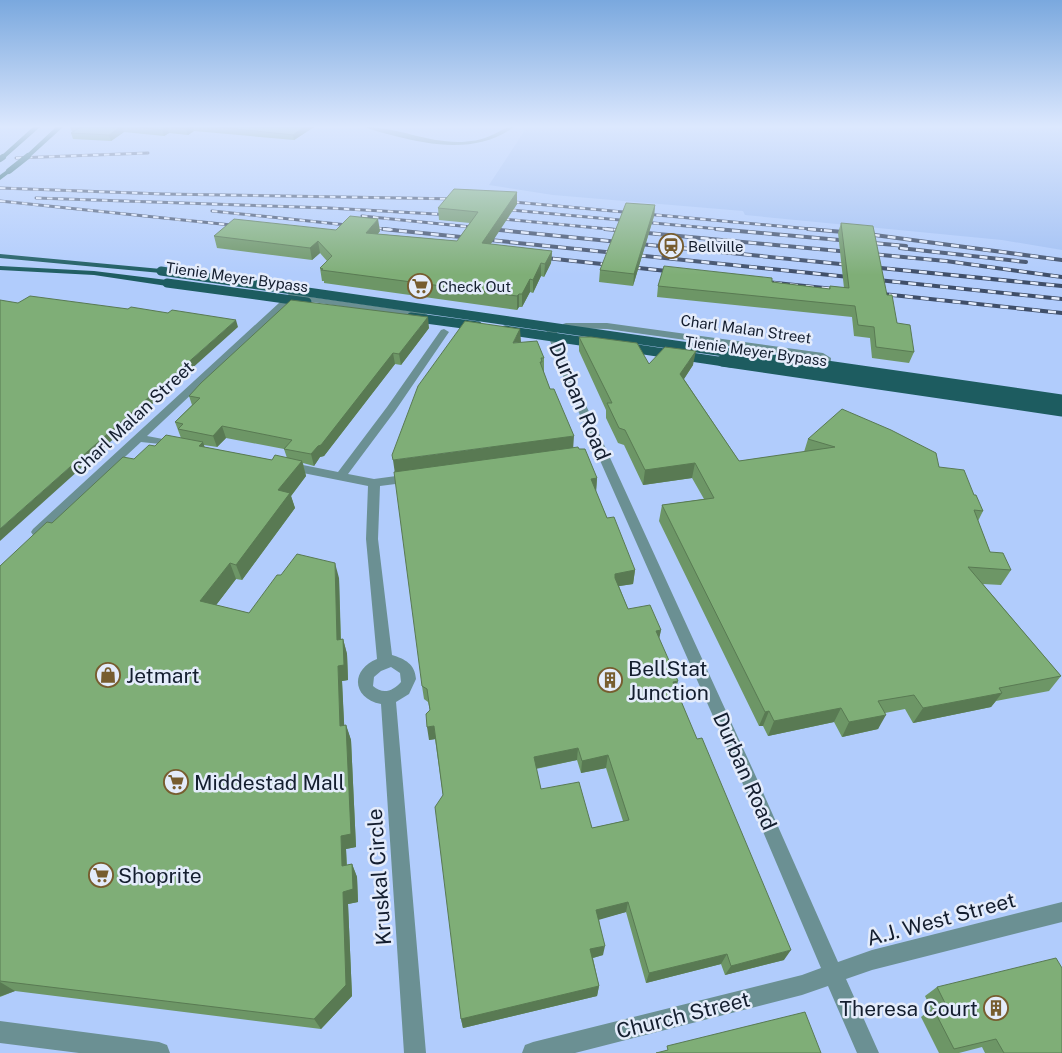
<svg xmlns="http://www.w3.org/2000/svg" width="1062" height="1053" viewBox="0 0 1062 1053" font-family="'Public Sans',sans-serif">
<rect width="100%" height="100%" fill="#b1ccfc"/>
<!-- built -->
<path fill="#a0bff3" d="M522,127H1062V250L1002,240L745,215L743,211L553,195L489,185L525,130Z"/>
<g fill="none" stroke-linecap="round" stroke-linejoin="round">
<!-- minor -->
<path fill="#6b9093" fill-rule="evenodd" d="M365,127C396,127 426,142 458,142C469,142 482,140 492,135C500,132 504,127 514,127C479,153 434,146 395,136C385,133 374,131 365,127Z
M292,291H298V295L425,313L429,316L425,319L293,299L147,436L179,442L181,444L179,446L141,442L41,535H33L31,532L33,529Z
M566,323H607L823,353L831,358L830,373L821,377L816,374L820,371V359L607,329L563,328V324Z
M550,324L555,327L574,379L753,770L838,962L872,950L1062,902V922L872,970L846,979L879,1053H857L828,986L802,995L575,1053H522L525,1045L533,1042L802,975L821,968L739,775L564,379L545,327Z
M444,329L449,332L395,411L348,474L374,479L411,474L417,478L411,482L380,486L378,539L392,655C405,659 415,664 416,679L409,694L396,702L426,1053H404L381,704C352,698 350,670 377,659L366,539L368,486L288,470L282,466L288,462L338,472L387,407L441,330ZM391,667L400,673L401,682C393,691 383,695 373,686L374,677L381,671Z
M0,1021L159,1042L167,1045L170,1053H79L0,1043Z"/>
<!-- major -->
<path fill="#1d5c60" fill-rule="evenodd" d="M33,127H40L5,158H1V156Z
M56,127H63L30,157H26V155Z
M7,170L12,171L0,180V175Z
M0,254L161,269L165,271L161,273L0,258Z
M0,266L94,271L167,280L171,283L167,286L94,275L0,270Z"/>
<defs>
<path id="rail-far1" d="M16,158L148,153
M0,188L163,194L460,199
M36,198L329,208L453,215
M0,201L241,226
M503,201L822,230
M500,209L730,230
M212,211L395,230
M362,216L501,230
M493,218L619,230"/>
<path id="rail" d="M383,229L1062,299
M489,229L1062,286
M605,229L946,261L1062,277
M716,229L906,246
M808,229L867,234L1062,260
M900,248L1026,262
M537,257L676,272
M758,281L843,290
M873,293L1062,313"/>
</defs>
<!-- rail-far1 casing -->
<use href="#rail-far1" stroke="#3f4e68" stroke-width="3"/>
<!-- rail casing -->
<use href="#rail" stroke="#3f4e68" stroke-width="4"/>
<!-- rail-far1 -->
<use href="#rail-far1" stroke="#e4ecfb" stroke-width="2" stroke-dasharray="5.5" stroke-linecap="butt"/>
<!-- rail -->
<use href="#rail" stroke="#e4ecfb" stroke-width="2.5" stroke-dasharray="8" stroke-linecap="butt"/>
<!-- major-bridge-far2 -->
<path stroke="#1d5c60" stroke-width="6" d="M0,159L3,157
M9,171L28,156"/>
<!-- major-bridge-far1 -->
<path stroke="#1d5c60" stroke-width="9" d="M161,271L801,363
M167,283L307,302
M411,317L478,326
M505,330L594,343
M624,347L731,363"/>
<!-- major-bridge -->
<path stroke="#1d5c60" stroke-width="11" d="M722,361L1062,411
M792,361L1062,400"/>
</g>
<!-- wall -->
<path fill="#6d9666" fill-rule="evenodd" d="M70,127H314L294,140L194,131L188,135L169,133L164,136L124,132L111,141L73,139L71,133L73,132H72Z
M517,192V204L490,244L552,251L551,263L544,277L541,276L533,293L530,292L522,307H519L517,310L324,283V281H322L320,268L327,261L320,253L312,260L217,248L214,236L336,230L380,231L378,234L457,241L470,223L439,220L438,208Z
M655,205L654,216L633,286L599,282L600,270Z
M841,223L887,295L897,323L914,352L909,363L872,358L870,338L854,336L852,317L657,297L658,286L772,282L829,289L830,286L844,288L838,233Z
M429,328L401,365L395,364L324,456L320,457L314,466L303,463L306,476L291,496L295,508L242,580L236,579L216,605L249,613L281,575L339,578L341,639H343L347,654L348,680L342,681L344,726L346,725L351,740L356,847L346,849L347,865L352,864L357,877L358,902L348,904L352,996L321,1029L15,991L0,997V566L52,523L134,459L155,446L181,438L175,422L192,405L189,396ZM226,438L284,449L287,458L272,460L204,447V445L217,447Z
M579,337L649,364L693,365L684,379L739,461L804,452L808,439L939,467L974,495L983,511L978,521L990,552L1011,570L1001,585L983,584L1061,676L1049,691L996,701L991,707L913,723L905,709L885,713L878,729L842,737L834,722L768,736L763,726H759L659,521L662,505L704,499L692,478L643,485L624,445L618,443L606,418V410L579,351Z
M521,342L544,358V371H543L573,448L597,478L596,492L607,518L635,570L633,584L619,586L628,609L661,630L659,638L676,689L784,960L725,975L721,964L646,983L626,912L599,919L603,955L593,958L599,986L597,996L463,1028L461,1019L443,795L435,739L429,740L430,710L428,702L424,699L422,686ZM577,760L581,773L606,768L623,821L592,828L541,789L536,769Z
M937,987L1062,1053H985L982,1047L959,1053H939L921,1017L931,1009L925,996Z"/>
<!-- shaded-wall -->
<path fill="#597a53" d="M120,127H122L124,132L111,141L109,135Z
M167,127L169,133L164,136L162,130Z
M188,127H193L194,131L188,135L186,129Z
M304,127H314L294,140L293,135Z
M517,192V204L483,256L482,243Z
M655,205L654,216L633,286L634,274Z
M378,219L380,231L368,245L366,233Z
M318,241L320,253L312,260L310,248Z
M552,251L551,263L544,277L545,264Z
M541,263V276L533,293V280Z
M530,279V292L522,307V294Z
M519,294V307L517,310V296Z
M428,317L429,328L401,365L399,354Z
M236,320L238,327L0,541V529Z
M520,329L521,342L513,343Z
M696,351L693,365L678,388L680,374Z
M393,353L395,364L324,456L320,457L314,466L311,454Z
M222,426L226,438L217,447L213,436Z
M574,436L573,450L395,474L393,460Z
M203,442L208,457L199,446Z
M302,461L306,476L291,496L295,508L242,580L236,565L278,490Z
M695,463L692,478L643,485L645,470Z
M597,478L596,492L591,479Z
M230,563L236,579L207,617L200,601Z
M335,563L339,578L341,655L337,640Z
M635,570L633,584L613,587L615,574Z
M661,630L658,644L656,631Z
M343,639L347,654L348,680L342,681L345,741L340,726L338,666Z
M678,681L675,694L673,682Z
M1002,693L991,707L913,723L923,708Z
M841,708L834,722L768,736L774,721Z
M769,711L763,726H759L765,712Z
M886,715L878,729L842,737L849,722Z
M346,725L351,740L356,847L346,849L347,879L342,866L341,836Z
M434,726L436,739L429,740L427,727Z
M578,748L577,760L533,769L534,757Z
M608,755L606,768L581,773L582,761Z
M352,864L357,877L358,902L348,904L352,996L321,1029L314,1019L343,892Z
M628,902L626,912L595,921L596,910Z
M605,946L603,955L589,959L590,949Z
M791,950L784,960L725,975L731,966Z
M727,954L721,964L646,983L649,973Z
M0,982L15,991L1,996H0Z
M599,986L597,996L463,1028L461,1019Z"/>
<!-- building -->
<path fill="#7fae77" stroke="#597a53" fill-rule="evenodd" d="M81,127H120L109,135L71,133Z
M137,127H167L162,130Z
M171,127H188L186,129Z
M218,127H304L293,135Z
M454,189L517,192L482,243L552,251L545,264L541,263L533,280L530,279L522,294H519L517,296L321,270L323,269L320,268L332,256L318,241L310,248L214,236L234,219L336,230L350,216L378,219L366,233L457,241L478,212L438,208Z
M626,203L655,205L634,274L600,270Z
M841,223L873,226L887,295H892L897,323L910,325L914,352L876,347L874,327L858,325L855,306L658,286L664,266L772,278V282L830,289V286L849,288Z
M30,296L128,309L131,307L168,313L172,310L236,320L0,529V300L18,303Z
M291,300L428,317L399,354L393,353L321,445L318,446L311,454L284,449L292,440L222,426L213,436L178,429L183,424L175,422L200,398L189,396L201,383Z
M465,321L520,329L513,343L537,341L544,358H541L542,362H540L550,389H554L574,436L393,460L392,455L418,386Z
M579,337H591L637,343L649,364L665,347L696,351L680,374L739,461L835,447L808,439L842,409L891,430L936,453L939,467L964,470L974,495H976L983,511L974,510L990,552L1003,553L1011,570L968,567L1061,676L999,688L1002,693L923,708L914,695L878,701L886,715L849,722L841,708L774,721L769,711L765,712L662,505L714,498L695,463L645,470L625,430L619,428L607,403H612Z
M166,435L203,442L199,446L272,460L275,455L302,461L278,490L290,493L236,565L230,563L200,601L249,613L277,575H281L297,554L335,563L337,640L343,639L344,665L338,666L340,726L346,725L351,834L341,836L342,866L352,864L353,889L343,892L346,985L314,1019L0,981V566L47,522L52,523L123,457L134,459L149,445L155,446Z
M578,447L579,449H585L597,478L591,479L607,518L614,517L635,570L615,574V578L628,609L650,605L661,630L656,631L678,681L673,682L697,739L702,738L791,950L731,966L727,954L649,973L628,902L596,910L605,946L590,949L599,986L461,1019L435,807L443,795L434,726L427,727L426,714L430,710L427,689L422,686L394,472ZM578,748L582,761L608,755L629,820L592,828L579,782L541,789L534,757Z
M1056,958L1062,968V1053H1004L996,1039L954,1049L933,1008L946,1005L937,987Z
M805,1012L821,1053H656L668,1050L667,1046Z"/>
<!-- sky -->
<linearGradient id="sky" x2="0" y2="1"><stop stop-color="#7aa8de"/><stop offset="0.46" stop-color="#dce8fe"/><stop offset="1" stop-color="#dce8fe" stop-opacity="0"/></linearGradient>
<rect width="1062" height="275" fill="url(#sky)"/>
<!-- icons -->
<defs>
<symbol id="station-ring" viewBox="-11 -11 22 22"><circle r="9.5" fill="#e4ecfb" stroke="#775d2f" stroke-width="1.5"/><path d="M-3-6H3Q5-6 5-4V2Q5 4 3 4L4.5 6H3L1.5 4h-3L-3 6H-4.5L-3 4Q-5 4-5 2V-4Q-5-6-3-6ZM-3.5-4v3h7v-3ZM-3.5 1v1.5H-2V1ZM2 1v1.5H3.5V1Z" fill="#775d2f"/></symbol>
<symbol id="supermarket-ring" viewBox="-11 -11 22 22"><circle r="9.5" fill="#e4ecfb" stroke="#775d2f" stroke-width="1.5"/><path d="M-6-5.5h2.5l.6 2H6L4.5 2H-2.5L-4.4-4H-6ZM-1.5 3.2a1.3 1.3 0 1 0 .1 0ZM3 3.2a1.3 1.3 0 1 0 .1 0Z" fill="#775d2f"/></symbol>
<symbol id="shop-ring" viewBox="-11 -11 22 22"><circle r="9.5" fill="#e4ecfb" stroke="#775d2f" stroke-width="1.5"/><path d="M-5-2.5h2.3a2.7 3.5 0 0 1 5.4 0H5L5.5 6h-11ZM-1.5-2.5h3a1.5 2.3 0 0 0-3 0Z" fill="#775d2f"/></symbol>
<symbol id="building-ring" viewBox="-11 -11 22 22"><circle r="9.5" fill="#e4ecfb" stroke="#775d2f" stroke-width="1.5"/><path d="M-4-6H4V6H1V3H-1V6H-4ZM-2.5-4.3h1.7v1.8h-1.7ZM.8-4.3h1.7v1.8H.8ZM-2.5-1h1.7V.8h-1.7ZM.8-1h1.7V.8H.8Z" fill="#775d2f"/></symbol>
</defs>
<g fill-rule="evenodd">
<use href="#station-ring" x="657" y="232" width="28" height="28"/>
<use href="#supermarket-ring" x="406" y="272" width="28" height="28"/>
<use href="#shop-ring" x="94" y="661" width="28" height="28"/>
<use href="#building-ring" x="596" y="666" width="28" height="28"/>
<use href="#supermarket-ring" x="162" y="768" width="28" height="28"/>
<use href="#supermarket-ring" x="87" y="861" width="28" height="28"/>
<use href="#building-ring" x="982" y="994" width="28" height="28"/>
</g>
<g text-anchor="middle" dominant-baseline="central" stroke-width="5" stroke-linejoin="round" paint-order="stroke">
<!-- far-poi labels -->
<g font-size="15" fill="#141e2f" stroke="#e4ecfb" text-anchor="start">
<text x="688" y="246">Bellville</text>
<text x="438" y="286">Check Out</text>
</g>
<!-- far-street labels -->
<g font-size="15" fill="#141e2f" stroke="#e4ecfb">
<text transform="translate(237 277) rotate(8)">Tienie Meyer Bypass</text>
<text transform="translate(746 329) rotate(8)">Charl Malan Street</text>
<text transform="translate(756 351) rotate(8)">Tienie Meyer Bypass</text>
</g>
<!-- street labels -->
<g font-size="18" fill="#141e2f" stroke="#e4ecfb">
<text transform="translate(133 418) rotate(-43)">Charl Malan Street</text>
</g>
<!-- near-street labels -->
<g font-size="21" fill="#141e2f" stroke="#e4ecfb">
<text transform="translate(580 401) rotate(67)">Durban Road</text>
<text transform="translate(745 771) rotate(66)">Durban Road</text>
<text transform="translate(379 877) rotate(-94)">Kruskal Circle</text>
<text transform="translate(941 919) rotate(-15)">A.J. West Street</text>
<text transform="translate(683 1015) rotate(-14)">Church Street</text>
</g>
<!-- near-poi labels -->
<g font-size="21" fill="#141e2f" stroke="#e4ecfb" text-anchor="start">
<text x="628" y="668">BellStat<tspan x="628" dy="24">Junction</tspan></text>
<text x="126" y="675">Jetmart</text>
<text x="194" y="782">Middestad Mall</text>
<text x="118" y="875">Shoprite</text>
<text x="978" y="1008" text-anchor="end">Theresa Court</text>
</g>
</g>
</svg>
